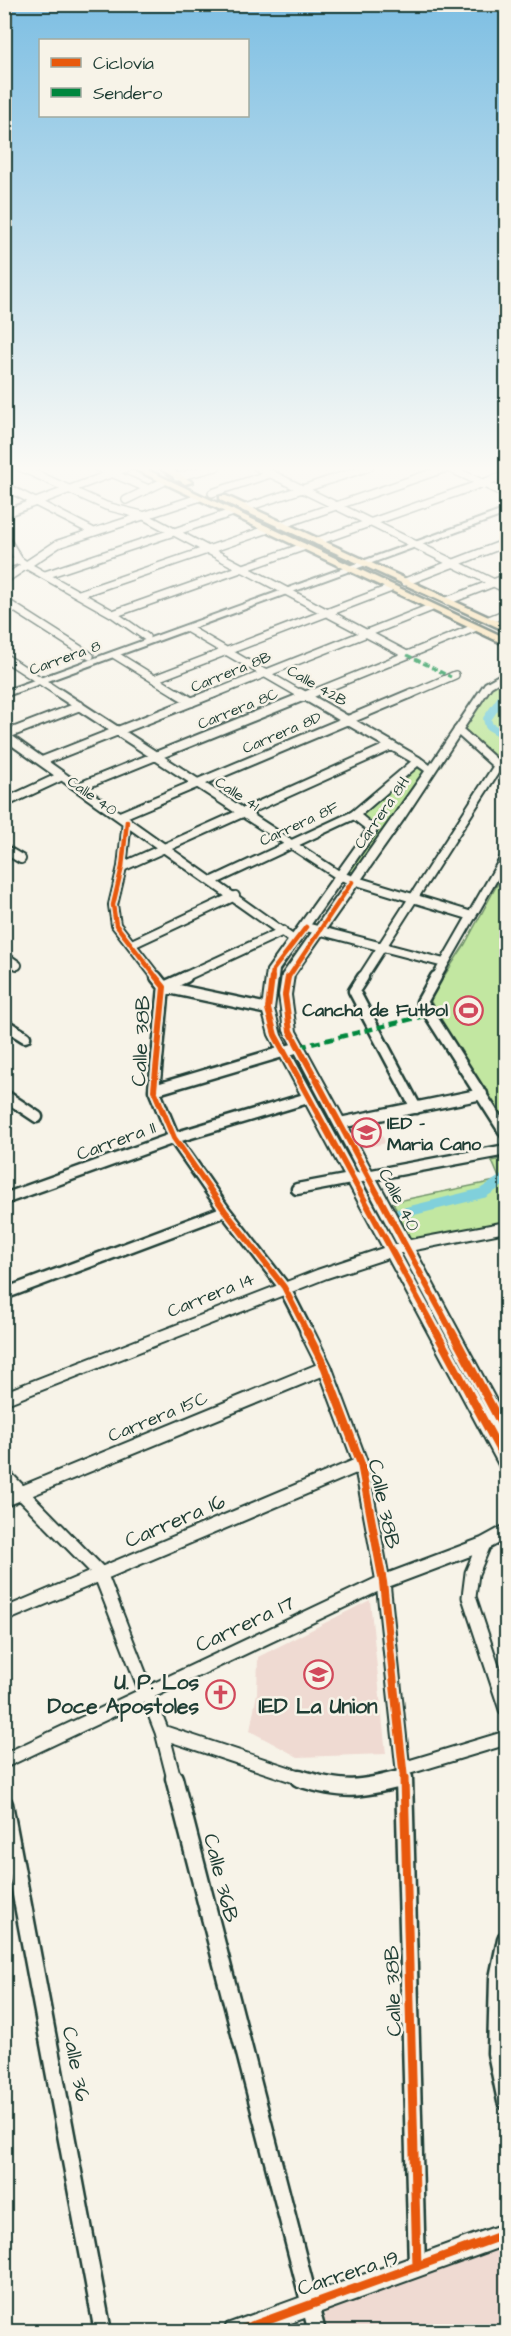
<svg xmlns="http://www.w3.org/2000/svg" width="511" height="2336" viewBox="0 0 511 2336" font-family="'Architects Daughter',sans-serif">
<rect width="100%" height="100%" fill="#f7f3e8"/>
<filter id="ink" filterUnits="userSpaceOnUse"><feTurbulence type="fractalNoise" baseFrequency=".0167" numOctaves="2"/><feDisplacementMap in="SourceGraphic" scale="12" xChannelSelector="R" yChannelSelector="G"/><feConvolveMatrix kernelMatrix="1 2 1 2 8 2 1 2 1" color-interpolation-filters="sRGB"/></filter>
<g filter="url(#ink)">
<!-- built -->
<path fill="#efdad2" d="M376,1124L386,1143L359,1149L350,1129Z
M370,1600L386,1754L298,1757L250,1731L257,1693L258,1657Z
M506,2236V2331H325L324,2299Z"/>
<!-- green -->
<path fill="#c2e7a1" stroke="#70926a" stroke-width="1.5" d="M506,676V768L461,730L495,683Z
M416,766L425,771L351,879L346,878L375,830L358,816Z
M506,868V1124L467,1066L431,1002V996L465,944Z
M506,1158V1223L410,1242L393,1202L500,1180L492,1161Z"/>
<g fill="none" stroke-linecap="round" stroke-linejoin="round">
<!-- canal-far2 -->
<path stroke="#80d0db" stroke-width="7" d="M504,695L506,691"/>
<!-- canal-far1 -->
<path stroke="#80d0db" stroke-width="8" d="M505,693L487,719L489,726L506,736"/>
<!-- canal -->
<path stroke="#80d0db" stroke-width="10" d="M398,1214L483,1193L506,1178"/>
<defs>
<path id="street-far4" d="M20,467L106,506L142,515L407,655
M97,467L149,489
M257,467L506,589
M447,467L506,494
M177,477L216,467
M4,486L92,531
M212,493L270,474
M126,500L163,482
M245,508L369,467
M4,514L129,467
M281,525L449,467
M4,536L19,560L26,565L113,614L146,637
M318,541L506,475
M4,565L19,560
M45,575L231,513
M4,580L58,544L198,498
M405,582L506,543
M79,594L266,530
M4,601L90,656
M447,601L506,578
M113,614L303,547
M489,620L506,613
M188,629L302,695
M115,655L180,695
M4,657L62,695
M154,679L389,589
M211,695L430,608
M309,695L474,628
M409,695L455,675"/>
<path id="street-far3" d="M59,693L340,876L472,916
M177,693L192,702
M300,693L418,761
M458,730L506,773
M4,735L295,941
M5,735L80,706
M42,761L214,693
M79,787L312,693
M4,803L62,776
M120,816L412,693
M127,821L122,867L113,905L116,925L157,978
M4,849L21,859
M122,867L391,746
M213,881L354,815
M306,927L444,963
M132,944L235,896
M4,956L17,965
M182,978L283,931
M362,978L498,766
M436,978L506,856"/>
<path id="street-far2" d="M156,977L164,987L154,1090L174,1138L225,1211L284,1287L308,1334
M363,977L354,991L416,1108
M436,977L422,1002L506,1134
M164,987L186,977
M164,987L268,1009
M4,1024L25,1037
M154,1090L299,1047
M4,1095L37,1117
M340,1123L482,1094
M297,1189L506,1150
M4,1199L174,1138L308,1098
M4,1294L225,1211"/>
<path id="street-far1" d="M307,1332L325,1368L361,1464L383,1582L404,1779
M4,1475L100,1573L162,1732L174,1779
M4,1500L325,1368
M484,1544L472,1573L469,1597L506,1709
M4,1615L361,1464
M162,1732L304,1779
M4,1761L383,1582L484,1544L506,1532
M403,1769L506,1738
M400,1779L404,1778"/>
<path id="street" d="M174,1778L317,2332
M299,1778C344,1792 359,1790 404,1778
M404,1778L417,2267
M4,1804L103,2332
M506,1939L498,1978L496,2053L506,2101"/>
<path id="secondary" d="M506,509V514L4,697V691Z
M506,671V678L491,687L404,819L294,975L291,995L296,1031L410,1240L506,1222V1232L415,1250L506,1419V1439L501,1438L506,1448V1468L500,1467L388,1258L327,1278L4,1405V1392L317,1270L383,1248L269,1035L262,1009L267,970L367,830L350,817V813L414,759H422L430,765L485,683ZM418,766L425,771L282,975L279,995L284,1031L397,1244H395L281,1035L274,1009L279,970L378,829L361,815ZM400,1253H402L490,1417Z
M506,2223V2245L266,2332H224L227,2324Z"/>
<path id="primary" d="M130,467H141L506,638V645Z
M158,467H168L192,482L185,484Z
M220,496H226L506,625V631L220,500Z"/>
</defs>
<!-- street-far4 casing -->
<use href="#street-far4" stroke="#1f3d34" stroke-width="10"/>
<!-- street-far3 casing -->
<use href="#street-far3" stroke="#1f3d34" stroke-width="12"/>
<!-- street-far2 casing -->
<use href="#street-far2" stroke="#1f3d34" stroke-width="15"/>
<!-- street-far1 casing -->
<use href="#street-far1" stroke="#1f3d34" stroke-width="17"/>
<!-- street casing -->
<use href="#street" stroke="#1f3d34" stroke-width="21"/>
<!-- secondary casing -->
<use href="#secondary" stroke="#1f3d34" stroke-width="4"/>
<!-- primary casing -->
<use href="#primary" stroke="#1f3d34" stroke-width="5"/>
<!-- street-far4 -->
<use href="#street-far4" stroke="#f7f3e8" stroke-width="7"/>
<!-- street-far3 -->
<use href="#street-far3" stroke="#f7f3e8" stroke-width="8"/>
<!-- street-far2 -->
<use href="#street-far2" stroke="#f7f3e8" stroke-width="10"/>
<!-- street-far1 -->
<use href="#street-far1" stroke="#f7f3e8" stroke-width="13"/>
<!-- street -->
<use href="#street" stroke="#f7f3e8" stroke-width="16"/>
<!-- secondary -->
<use href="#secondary" fill="#f7f3e8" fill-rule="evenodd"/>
<!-- primary -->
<use href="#primary" fill="#f8deab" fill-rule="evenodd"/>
<!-- quiet-far1 -->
<path stroke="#00873e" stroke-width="3" stroke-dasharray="6 3" stroke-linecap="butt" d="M407,655L451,677"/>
<!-- quiet -->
<path stroke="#00873e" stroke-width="4.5" stroke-dasharray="9 4.5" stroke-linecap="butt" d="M299,1047L428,1015"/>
<defs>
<path id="cycleway-far3" d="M127,821L122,867L113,905L116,925L157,978
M272,978L273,970L306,927
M288,978L352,882"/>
<path id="cycleway-far2" d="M156,977L164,987L154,1090L174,1138L225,1211L284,1287L308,1334
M272,977L268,1009L275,1035L437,1334
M288,977L285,995L290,1031L453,1334"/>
<path id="cycleway-far1" d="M307,1332L325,1368L361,1464L383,1582L404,1779
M436,1332L506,1462
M452,1332L506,1433"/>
<path id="cycleway" d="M404,1778L417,2267
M235,2332L506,2234"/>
</defs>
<!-- cycleway-far3 casing -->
<use href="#cycleway-far3" stroke="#f7f3e8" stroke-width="8"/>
<!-- cycleway-far2 casing -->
<use href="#cycleway-far2" stroke="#f7f3e8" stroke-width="10"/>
<!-- cycleway-far1 casing -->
<use href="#cycleway-far1" stroke="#f7f3e8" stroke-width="11"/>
<!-- cycleway casing -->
<use href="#cycleway" stroke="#f7f3e8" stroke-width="13"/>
<!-- cycleway-far3 -->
<use href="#cycleway-far3" stroke="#e8590c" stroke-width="4.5"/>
<!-- cycleway-far2 -->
<use href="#cycleway-far2" stroke="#e8590c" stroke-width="6"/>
<!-- cycleway-far1 -->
<use href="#cycleway-far1" stroke="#e8590c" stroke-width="8"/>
<!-- cycleway -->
<use href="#cycleway" stroke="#e8590c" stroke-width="9"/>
</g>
</g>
<!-- sky -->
<linearGradient id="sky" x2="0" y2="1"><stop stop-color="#7ebfe3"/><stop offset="0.59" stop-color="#fbfaf5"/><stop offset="1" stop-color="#fbfaf5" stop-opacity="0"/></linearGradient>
<rect width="511" height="794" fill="url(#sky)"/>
<!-- icons -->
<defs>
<symbol id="stadium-ring" viewBox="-11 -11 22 22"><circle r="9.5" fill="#f7f3e8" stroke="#d1495b" stroke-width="1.5"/><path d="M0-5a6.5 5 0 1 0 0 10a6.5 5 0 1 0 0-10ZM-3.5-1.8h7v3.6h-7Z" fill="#d1495b"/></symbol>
<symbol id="school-ring" viewBox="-11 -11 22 22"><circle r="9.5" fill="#f7f3e8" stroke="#d1495b" stroke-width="1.5"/><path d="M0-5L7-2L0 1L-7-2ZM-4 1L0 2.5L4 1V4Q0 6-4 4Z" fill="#d1495b"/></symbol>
<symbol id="church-ring" viewBox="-11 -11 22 22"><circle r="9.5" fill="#f7f3e8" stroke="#d1495b" stroke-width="1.5"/><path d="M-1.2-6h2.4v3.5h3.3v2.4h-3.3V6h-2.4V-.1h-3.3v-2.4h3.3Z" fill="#d1495b"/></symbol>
</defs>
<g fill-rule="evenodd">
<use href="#stadium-ring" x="452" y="994" width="33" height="33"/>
<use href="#school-ring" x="350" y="1116" width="33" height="33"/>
<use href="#school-ring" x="302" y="1658" width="33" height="33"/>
<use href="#church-ring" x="204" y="1678" width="33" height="33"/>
</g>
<g text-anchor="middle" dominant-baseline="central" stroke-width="5" stroke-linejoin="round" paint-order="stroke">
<!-- far-street labels -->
<g font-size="15" fill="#1f3d34" stroke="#f7f3e8">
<text transform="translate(65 658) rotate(-20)">Carrera 8</text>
<text transform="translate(231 672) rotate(-22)">Carrera 8B</text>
<text transform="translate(317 686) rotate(30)">Calle 42B</text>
<text transform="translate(238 709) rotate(-22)">Carrera 8C</text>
<text transform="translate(282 733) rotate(-23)">Carrera 8D</text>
<text transform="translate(237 794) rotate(33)">Calle 41</text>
<text transform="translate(92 796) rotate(35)">Calle 40</text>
<text transform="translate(382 813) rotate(-55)">Carrera 8H</text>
<text transform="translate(299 824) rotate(-25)">Carrera 8F</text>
</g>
<!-- poi labels -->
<g font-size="18" font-weight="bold" fill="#1f3d34" stroke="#f7f3e8" text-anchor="end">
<text x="448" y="1010">Cancha de Futbol</text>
<text x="387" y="1123" text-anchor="start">IED -<tspan x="387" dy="21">Maria Cano</tspan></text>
</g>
<!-- street labels -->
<g font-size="18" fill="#1f3d34" stroke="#f7f3e8">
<text transform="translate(116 1141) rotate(-20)">Carrera 11</text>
<text transform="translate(399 1200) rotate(62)">Calle 40</text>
<text transform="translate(211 1295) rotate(-22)">Carrera 14</text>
<text transform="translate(158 1417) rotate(-22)">Carrera 15C</text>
</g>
<!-- near-street labels -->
<g font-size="21" fill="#1f3d34" stroke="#f7f3e8">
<text transform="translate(141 1041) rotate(-87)">Calle 38B</text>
<text transform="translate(384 1504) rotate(78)">Calle 38B</text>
<text transform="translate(175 1521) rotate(-23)">Carrera 16</text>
<text transform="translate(245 1624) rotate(-25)">Carrera 17</text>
<text transform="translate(221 1878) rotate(76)">Calle 36B</text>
<text transform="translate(393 1991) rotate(-92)">Calle 38B</text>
<text transform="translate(76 2064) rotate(79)">Calle 36</text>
<text transform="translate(348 2273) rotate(-18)">Carrera 19</text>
</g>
<!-- near-poi labels -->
<g font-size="21" font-weight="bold" fill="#1f3d34" stroke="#f7f3e8" text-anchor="end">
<text x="199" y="1682">U. P. Los<tspan x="199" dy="24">Doce Apostoles</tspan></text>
<text x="318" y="1706" text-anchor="middle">IED La Union</text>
</g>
</g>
<!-- margin -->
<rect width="511" height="2336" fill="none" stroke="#f7f3e8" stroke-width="24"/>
<rect x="12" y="12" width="487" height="2312" fill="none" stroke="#1f3d34" stroke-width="2" filter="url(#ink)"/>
<!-- legend -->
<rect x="39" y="39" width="210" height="78" fill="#f7f3e8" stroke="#a1aaa0" stroke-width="1.5"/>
<rect x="51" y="58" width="30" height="9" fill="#e8590c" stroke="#a1aaa0" stroke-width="1.5"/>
<text x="93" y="69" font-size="18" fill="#1f3d34">Ciclovía</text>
<rect x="51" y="88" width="30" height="9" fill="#00873e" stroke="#a1aaa0" stroke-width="1.5"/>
<text x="93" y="99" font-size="18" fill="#1f3d34">Sendero</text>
</svg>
